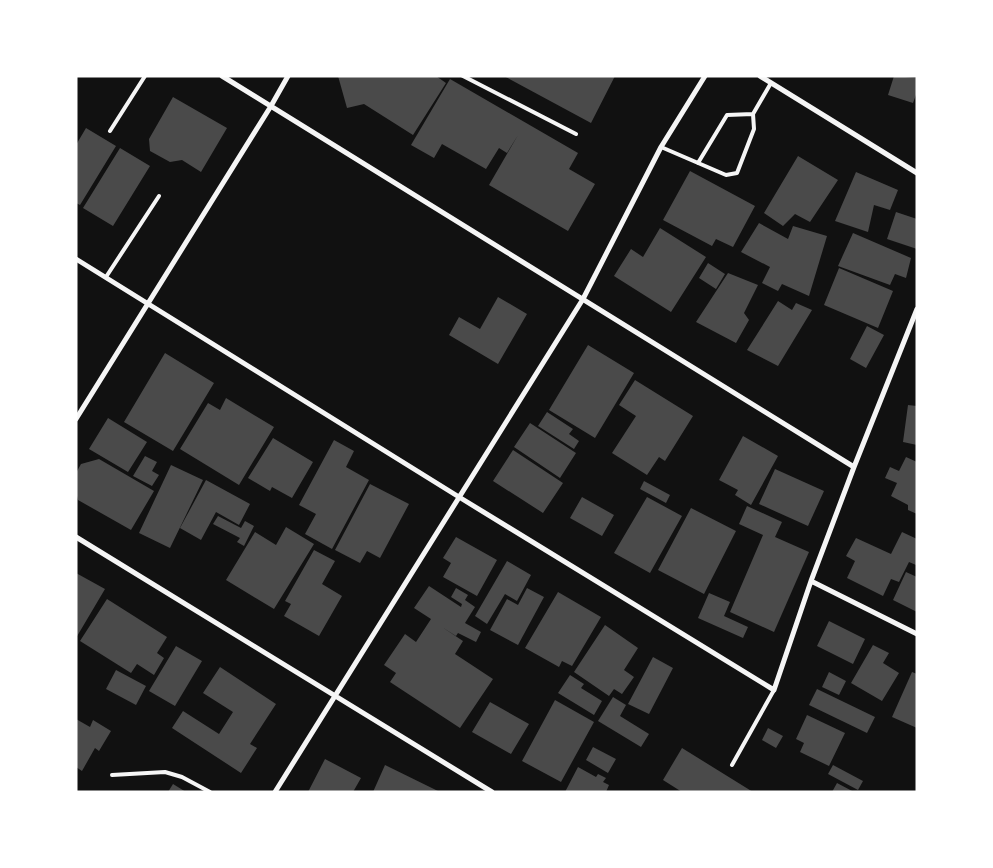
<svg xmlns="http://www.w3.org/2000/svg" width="993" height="868" viewBox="0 0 993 868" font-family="'Asap Condensed',sans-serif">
<rect width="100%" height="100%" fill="#111"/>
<!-- building -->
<path fill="#4a4a4a" d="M338,76H436L446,83L413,135L364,104L347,108Z
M504,76H615L591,123Z
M894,76L917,78V92L913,103L888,95Z
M450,79L578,153L569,169L595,184L568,231L489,185L518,135L507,153L499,148L486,169L442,144L434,158L411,145Z
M173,97L227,128L201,172L182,160L170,162L150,151L149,139Z
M86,128L116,146L80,205L76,203V145Z
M120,148L150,166L113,226L83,208Z
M798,156L838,180L810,222L795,214L783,226L764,213Z
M690,171L755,206L733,247L716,239L712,246L663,220Z
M856,172L898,190L890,210L874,205L868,232L835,221Z
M896,212L917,219V249L887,239Z
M759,223L788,239L793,226L827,236L809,296L782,284L778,291L762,283L770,267L741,252Z
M660,228L706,257L671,312L614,276L631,249L643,257Z
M853,233L911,258L906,278L895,274L890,285L838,266Z
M708,263L725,274L716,289L699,278Z
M839,268L893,291L878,328L824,305Z
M728,273L758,285L744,313L749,320L736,343L696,322Z
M498,297L527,314L498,364L449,335L459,317L480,329Z
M778,301L792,310L796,303L812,310L778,366L747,350Z
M867,326L884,335L866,368L850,359Z
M588,345L634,373L595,438L549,410Z
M165,353L214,383L173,451L124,422Z
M635,380L693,416L665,461L659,457L647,475L612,453L636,416L619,405Z
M226,398L274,427L239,485L180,449L208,403L220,410Z
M908,405L917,406V445L903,442Z
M547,412L573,429L569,434L579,441L574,449L538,426Z
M108,418L147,442L128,472L89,449Z
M530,423L576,453L560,478L514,447Z
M743,436L778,456L751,505L735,495L738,490L719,480Z
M273,438L313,462L292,498L272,487L270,491L248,478Z
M334,440L354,451L346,467L369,480L332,549L305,534L316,514L299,505Z
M513,450L563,483L543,513L493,481Z
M145,456L157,462L152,471L159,475L152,486L133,476Z
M906,457L917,462V514L908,510V505L891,496L897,483L885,478L890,467L899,471Z
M99,459L154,491L131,530L78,500L76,492V473L81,464Z
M171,465L203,480L170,548L139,533Z
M775,469L824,491L808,526L759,504Z
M206,480L250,504L239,525L216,512L201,540L180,528Z
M644,481L670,495L666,503L640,489Z
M370,484L409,504L380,558L367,551L360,563L335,550Z
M582,497L614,515L602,536L570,518Z
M647,497L682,516L650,573L614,553Z
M747,506L782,522L775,537L809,552L774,632L730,612L763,535L739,524Z
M691,508L736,531L704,594L658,570Z
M218,516L241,528L245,521L254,526L244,546L237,542L240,538L213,524Z
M286,527L314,544L274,609L226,580L255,532L276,545Z
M902,532L917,539V564L916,565L909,562L899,582L891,579L883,596L847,578L855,561L846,556L856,538L891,554Z
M456,537L497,560L477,596L443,577L451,563L443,558Z
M314,550L335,561L322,584L342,596L319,636L284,616L291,604L285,601Z
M507,561L531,575L517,601L505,594L487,624L475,616Z
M906,572L917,577V612L893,600Z
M76,573L105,589L76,638Z
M429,586L461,607L462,604L451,597L456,588L468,595L465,600L475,607L465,623L481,632L476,642L458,633L456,636L442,627L463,641L455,654L493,679L460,728L390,682L396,673L384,665L405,634L416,642L431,619L414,608Z
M527,588L544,597L518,645L490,630L507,599L518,605Z
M558,592L601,617L572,666L562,661L559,667L525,648Z
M709,593L730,602L724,616L748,627L743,638L698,618Z
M107,599L167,637L157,653L164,658L154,675L137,664L131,673L80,641Z
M829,621L865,639L853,664L817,646Z
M605,625L638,648L624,670L634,677L622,694L614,689L609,696L574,672Z
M873,645L889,653L883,663L899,673L882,701L851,683Z
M176,646L202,661L175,706L149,691Z
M653,657L673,668L649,714L628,704Z
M220,667L276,704L250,744L257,748L241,773L172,728L183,711L219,734L233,712L203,693Z
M116,670L146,686L136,705L106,689Z
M829,672L846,681L839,695L822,687Z
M912,672L917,674V728L892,717Z
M570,675L584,684L581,688L602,701L594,715L558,693Z
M817,689L875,717L867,733L809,705Z
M613,697L626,705L620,716L649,734L641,747L598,721Z
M555,700L594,722L561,782L522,761Z
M490,702L529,724L511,754L472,732Z
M807,715L845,733L829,766L800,752L804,743L796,739Z
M76,719L90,727L93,720L111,731L99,751L95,748L82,771L76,767Z
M768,728L783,736L776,748L762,740Z
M593,747L616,759L608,773L586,760Z
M682,748L753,792H682L663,780Z
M325,759L361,778L353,792H308Z
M385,765L440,792H373Z
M833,765L863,781L858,790L828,774Z
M578,767L596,777L598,774L606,778L603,782L609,785L606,792H565Z
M837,783L854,792H832Z
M173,784L186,792H168Z"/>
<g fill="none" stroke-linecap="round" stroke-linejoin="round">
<!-- service -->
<path stroke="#f5f5f5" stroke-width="4" d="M463,76L576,134
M110,131L145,76
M661,147L726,175L737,173L754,129L753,114L771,83
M698,163L727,115L753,114
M106,277L159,196
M732,765L774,690
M112,775L165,772L182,777L210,792"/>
<!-- minor -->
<path stroke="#f5f5f5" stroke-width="5" d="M222,76L854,467
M760,76L917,173
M76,259L459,497L774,690L811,581L854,467L917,309
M76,419L271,106L288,76
M76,537L492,792
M811,581L917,634
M275,792L583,299L661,147L705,76"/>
</g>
<!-- border -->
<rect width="993" height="868" fill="none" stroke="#ffffff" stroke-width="155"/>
</svg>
